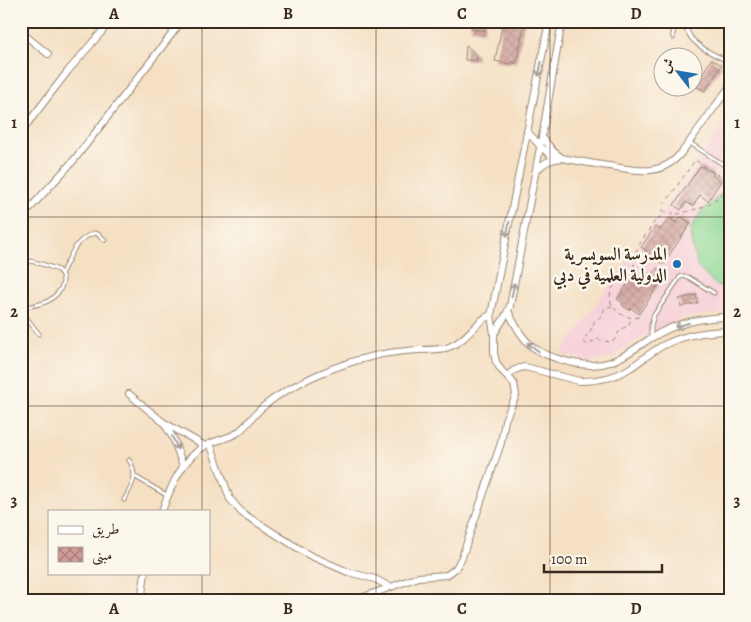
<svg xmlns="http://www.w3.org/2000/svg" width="751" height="622" viewBox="0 0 751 622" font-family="Alegreya,Amiri,serif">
<defs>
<pattern id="building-cross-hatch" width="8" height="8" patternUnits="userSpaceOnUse" patternTransform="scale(1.25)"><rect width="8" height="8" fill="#cf9b99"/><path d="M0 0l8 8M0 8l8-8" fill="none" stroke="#a97f7c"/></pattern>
</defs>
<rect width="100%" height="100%" fill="#fbf7ec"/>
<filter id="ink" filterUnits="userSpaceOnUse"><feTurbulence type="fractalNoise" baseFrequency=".02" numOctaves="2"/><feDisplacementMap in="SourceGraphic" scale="10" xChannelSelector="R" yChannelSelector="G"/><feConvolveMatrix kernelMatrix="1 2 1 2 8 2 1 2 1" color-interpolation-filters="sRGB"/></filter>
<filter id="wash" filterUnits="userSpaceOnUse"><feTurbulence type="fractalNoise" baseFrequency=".0096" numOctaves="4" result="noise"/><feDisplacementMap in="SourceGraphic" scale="20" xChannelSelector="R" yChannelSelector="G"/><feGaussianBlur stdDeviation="1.12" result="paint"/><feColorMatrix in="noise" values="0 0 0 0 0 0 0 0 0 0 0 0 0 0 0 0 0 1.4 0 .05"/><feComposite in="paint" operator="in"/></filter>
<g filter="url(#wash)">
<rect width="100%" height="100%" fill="#f5e0c4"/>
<!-- built -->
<path fill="#f6cfd8" d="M730,115V313L686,317L657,329L632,343L613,357L602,361H588L561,354Z"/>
<!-- pitch -->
<path fill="#8dd895" stroke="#64815a" d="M730,192V289L716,285L698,268L692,245L690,230L701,212L720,195Z"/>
<g id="blocks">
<!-- building -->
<path fill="url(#building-cross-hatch)" d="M472,21H486L484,31L471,29Z
M503,21H525L516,63L511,62L510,64L495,61Z
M466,45L476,54L477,60H465Z
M711,59L722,65L705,91L694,85V82L698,73H703Z
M700,166L714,173L712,175L721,181L708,201L700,195L693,206L686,202L681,210L674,205Z
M681,217L691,223L663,264L646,253L647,251L641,247L655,227L660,230L669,218L676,223Z
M657,268L666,274L639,314L631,308L629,310L622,305L623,303L617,299L631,279L637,282L644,271L652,276Z
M696,295L698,303L681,307L679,299Z"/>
</g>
</g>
<g filter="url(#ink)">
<use href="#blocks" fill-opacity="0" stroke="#988571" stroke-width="1"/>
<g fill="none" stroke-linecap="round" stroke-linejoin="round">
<defs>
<path id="lane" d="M673,38C672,32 675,23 683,27C688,29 689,36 692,39C700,48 719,58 730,61
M690,143L724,165L730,166
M21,260C30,260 37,263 45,265C49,267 56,268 59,271C69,282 58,295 48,301C40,305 30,306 21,308
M61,274C71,257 73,241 94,233L98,234L105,240
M21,311L39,334
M651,338V325L654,315L680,277L685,276L688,277L714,293
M134,476L168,496
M124,500C132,486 139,476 129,460"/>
<path id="street" d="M21,32L48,54
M527,131L540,146L555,159
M21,132L68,71L111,21
M542,137L553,151L562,158
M536,171C544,162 551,159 562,158C578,161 594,164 609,166C638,171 662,177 682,152L730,86
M21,218L74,160L182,21
M508,311C524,344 533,353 569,362C584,365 596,367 610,362C626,357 639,345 653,337C675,323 704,317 730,317
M494,334L506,315L510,306L542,137L562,21
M508,376C512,370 518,368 525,367L579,381C597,381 615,378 630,368C641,361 651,352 662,346C683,335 706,331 730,331
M129,394L163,422L205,446
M164,423L173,438L183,466
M210,443L230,499L242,513L309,555L348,572L375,579L390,587
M162,511C171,486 182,459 205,446C215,440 227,439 237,433C247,426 254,414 264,406C292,383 338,364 374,356C389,352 404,351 419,350C429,350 440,350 449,347C467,341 477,319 491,315
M141,601L145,573
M353,601L418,577L447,575L456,568L462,557L501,443L505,420L516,395L514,384L511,380L501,370L496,362L494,353V334L491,315L549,21"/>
</defs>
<!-- lane casing -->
<use href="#lane" stroke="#988571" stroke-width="5"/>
<!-- street casing -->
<use href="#street" stroke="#988571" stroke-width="8"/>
<!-- path -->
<path stroke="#988571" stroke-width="1" stroke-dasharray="4 4" stroke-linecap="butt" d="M664,211L671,215L673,212L678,214C702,207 714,207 728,184
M612,306L605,308L601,316L594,322L591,330L584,339V342L586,344H589L597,339L609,342L613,341L615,339L620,330L629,325L631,318
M639,317C623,321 604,306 612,289C615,282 620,283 623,273L633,269L634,265V256L639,245L655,221L662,215L664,205L695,160L730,183"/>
<!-- lane -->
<use href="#lane" stroke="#fff" stroke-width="3"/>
<!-- street -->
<use href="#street" stroke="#fff" stroke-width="6"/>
</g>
<!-- one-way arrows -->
<defs><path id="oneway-shaft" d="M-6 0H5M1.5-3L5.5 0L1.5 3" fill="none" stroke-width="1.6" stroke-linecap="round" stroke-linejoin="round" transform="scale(1.25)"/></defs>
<g stroke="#a79f9a">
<use href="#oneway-shaft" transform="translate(540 69) rotate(101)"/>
<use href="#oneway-shaft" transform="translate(508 229) rotate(101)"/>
<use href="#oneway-shaft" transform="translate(513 290) rotate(-79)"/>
<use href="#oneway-shaft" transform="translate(682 325) rotate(162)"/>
<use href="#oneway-shaft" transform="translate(533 347) rotate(-143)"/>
<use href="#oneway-shaft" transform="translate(175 443) rotate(66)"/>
</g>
</g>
<!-- grid -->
<path fill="none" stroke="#3b2a1e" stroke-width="1" stroke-opacity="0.55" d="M202,21V511M376,21V601M550,21V601M21,217H730M21,406H730M202,573V601"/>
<!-- markers -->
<circle fill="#1f6fb2" stroke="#fbf7ec" stroke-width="2" cx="677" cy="264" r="5"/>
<g text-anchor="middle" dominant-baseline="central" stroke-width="5" stroke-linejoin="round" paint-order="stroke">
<!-- poi labels -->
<g font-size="18" font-weight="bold" fill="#3b2a1e" stroke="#fbf7ec" text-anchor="end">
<text x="667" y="254">المدرسة السويسرية<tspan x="667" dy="21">الدولية العلمية في دبي</tspan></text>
</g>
</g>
<!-- margin -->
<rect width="751" height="622" fill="none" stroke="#fbf7ec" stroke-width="55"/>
<!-- legend -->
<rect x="48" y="510" width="162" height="65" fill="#fbf7ec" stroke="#aea59a"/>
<rect x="58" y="526" width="25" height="8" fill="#ffffff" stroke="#aea59a"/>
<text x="92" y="534" font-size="15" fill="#3b2a1e">طريق</text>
<rect x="58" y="547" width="25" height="15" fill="url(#building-cross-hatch)" stroke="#aea59a"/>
<text x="92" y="560" font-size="15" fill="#3b2a1e">مبنى</text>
<!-- north arrow -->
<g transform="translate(678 72) rotate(301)"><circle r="24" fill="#fbf7ec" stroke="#aea59a"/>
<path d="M0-4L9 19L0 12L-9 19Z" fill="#1f6fb2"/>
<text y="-8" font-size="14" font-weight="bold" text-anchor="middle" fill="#3b2a1e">ش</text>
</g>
<!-- scale -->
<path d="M544 564v8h118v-8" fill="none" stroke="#3b2a1e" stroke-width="2.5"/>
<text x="551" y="564" font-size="15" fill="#3b2a1e" stroke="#fbf7ec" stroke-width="4" paint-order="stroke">100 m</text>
<rect x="28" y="28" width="696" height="566" fill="none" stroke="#3b2a1e" stroke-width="2"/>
<g font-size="16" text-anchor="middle" font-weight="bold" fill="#3b2a1e">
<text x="114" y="19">A</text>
<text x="288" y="19">B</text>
<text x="462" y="19">C</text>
<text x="636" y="19">D</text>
<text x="14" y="128">1</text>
<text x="737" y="128">1</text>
<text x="14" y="317">2</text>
<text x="737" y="317">2</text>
<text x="14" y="506">3</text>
<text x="737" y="506">3</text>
<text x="114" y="614">A</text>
<text x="288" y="614">B</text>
<text x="462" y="614">C</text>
<text x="636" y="614">D</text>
</g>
</svg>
